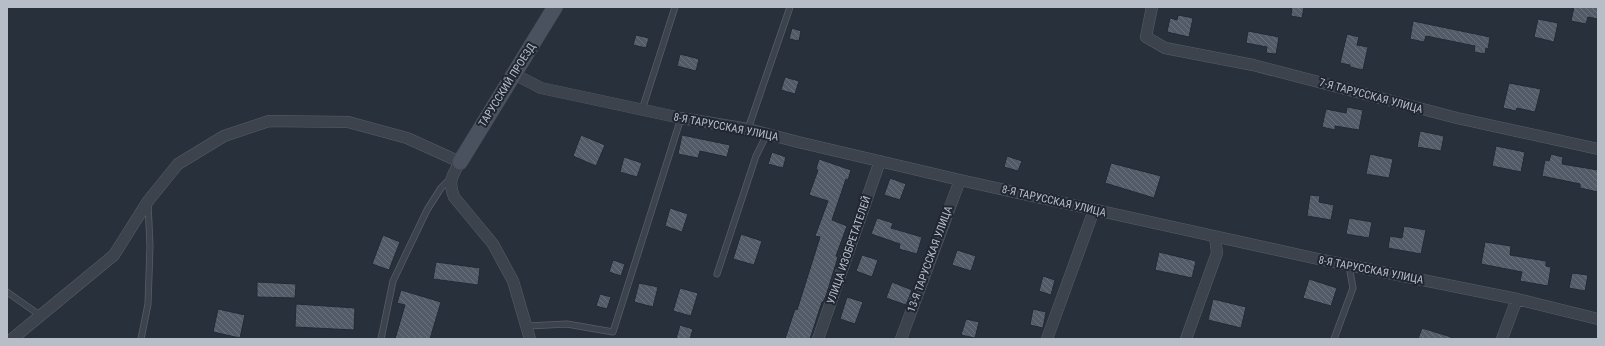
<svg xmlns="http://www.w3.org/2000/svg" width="1605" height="346" viewBox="0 0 1605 346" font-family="'Roboto Condensed',sans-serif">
<defs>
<pattern id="building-back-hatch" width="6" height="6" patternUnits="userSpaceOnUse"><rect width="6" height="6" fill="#525b67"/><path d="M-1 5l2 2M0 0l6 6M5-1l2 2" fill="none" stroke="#69717b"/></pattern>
</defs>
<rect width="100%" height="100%" fill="#28303c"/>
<!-- building -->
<path fill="url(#building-back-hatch)" stroke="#232a34" d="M1292,7H1304L1302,18L1291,16Z
M1574,7H1598V19L1588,17L1586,24L1571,21Z
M1178,15L1193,18L1189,37L1167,32L1170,18L1177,20Z
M1538,19L1558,23L1554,42L1534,37Z
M1413,21L1490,37L1488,49L1486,48L1485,54L1474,52L1475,46L1426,36L1424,42L1410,39Z
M792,28L801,31L799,41L789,39Z
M1248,31L1279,37L1276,54L1266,53L1267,47L1246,43Z
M1347,34L1359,37L1357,45L1368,47L1363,70L1350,67V65L1340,63Z
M636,35L649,38L646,48L633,45Z
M680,54L699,59L696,71L677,66Z
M785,77L799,81L795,94L781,90Z
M1509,83L1541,89L1535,112L1517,108L1516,111L1503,108Z
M1347,107L1363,110L1359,130L1335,126V130L1322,127L1326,109L1346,113Z
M1420,131L1444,136L1441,151L1417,147Z
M581,135L605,145L596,166L573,156Z
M682,135L730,145L727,157L700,151L698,158L678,154Z
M1496,146L1525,152L1521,172L1492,166Z
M772,152L786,157L783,168L768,164Z
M1370,154L1393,159L1389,178L1366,174Z
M1551,154L1563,157L1562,164L1598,170V192L1580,188V184L1542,176L1545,160L1549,161Z
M1007,156L1022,161L1018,171L1004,167Z
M624,157L642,163L637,177L620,172Z
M819,159L851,170L848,180L846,179L832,220L847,226L836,256L838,257L826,296L823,302H822L810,339H785L795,309L797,310L820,237L815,236L828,201L809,195L818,170L816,169Z
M1111,163L1161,176L1154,198L1105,183Z
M890,178L906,184L900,200L884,195Z
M1310,195L1320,196L1319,202L1334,205L1331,220L1307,216Z
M670,208L688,214L682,232L665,226Z
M877,218L893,223L891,228L922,237L917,254L899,249L900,244L871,234Z
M1349,218L1372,222L1369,238L1346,234Z
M1404,226L1426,230L1421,254L1388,248L1390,236L1402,238Z
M741,234L762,241L754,265L733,259Z
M383,235L400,242L389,270L372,264Z
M1485,242L1511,246L1510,255L1546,261V266L1551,267L1548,286L1520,281L1522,272L1481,264Z
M957,250L976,256L971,271L952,265Z
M1159,252L1196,261L1192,278L1155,270Z
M862,255L878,260L872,277L856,271Z
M613,260L625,264L621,276L609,272Z
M436,262L480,268L478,285L433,279Z
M1572,273L1588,275L1585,291L1569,288Z
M1043,276L1055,280L1051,295L1039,291Z
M1309,279L1337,288L1331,306L1303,298Z
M257,282L296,284L295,298L257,297Z
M892,282L912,290L906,305L886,298Z
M639,283L658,287L653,307L634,302Z
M680,288L698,293L691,316L673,311Z
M401,290L441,302L430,339H395L405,305L397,303Z
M600,294L611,297L607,309L596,306Z
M847,297L863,302L855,324L840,319Z
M1213,299L1246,307L1241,328L1208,320Z
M296,304L355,308L354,330L295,327Z
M218,309L245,315L240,338L213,332Z
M1033,309L1046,312L1043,328L1030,325Z
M966,319L979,322L975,338L961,335Z
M680,325L693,329L690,339H676Z
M1422,328L1451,337L1450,339H1418Z"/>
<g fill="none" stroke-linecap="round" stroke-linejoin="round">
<defs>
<path id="lane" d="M642,110L675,7
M748,129L790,7
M717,274L756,156L767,134
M7,292L41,316
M528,326L567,324L613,332L681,118
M141,339L148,304L150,246L148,203
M381,339L393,281L427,210L441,188L451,178
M1334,339L1353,288L1349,266"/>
<path id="street" d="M1152,7L1146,37L1165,48L1253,65L1457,118L1598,149
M514,74L541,88L681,118L748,129L798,142L960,180L1318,259L1517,299L1598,319
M12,339L114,255L148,201L178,164L224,136L269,121L348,122L407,138L460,162C452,176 448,181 454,197L493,244L513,281L530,339
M818,339L880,161
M901,339L960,180
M1047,339L1094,210
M1186,339L1217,253L1215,237
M1502,339L1517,299"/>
<path id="secondary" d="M460,162L555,7"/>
</defs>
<!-- lane casing -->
<use href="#lane" stroke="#575e68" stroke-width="7"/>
<!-- street casing -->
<use href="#street" stroke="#575e68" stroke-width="12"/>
<!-- secondary casing -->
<use href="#secondary" stroke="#454c56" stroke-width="16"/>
<!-- lane -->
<use href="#lane" stroke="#3c434d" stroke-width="5.5"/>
<!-- street -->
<use href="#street" stroke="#3c434d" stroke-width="11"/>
<!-- secondary -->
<use href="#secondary" stroke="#4a525f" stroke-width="15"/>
</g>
<g text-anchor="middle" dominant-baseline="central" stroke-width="4" stroke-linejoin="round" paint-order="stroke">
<!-- street labels -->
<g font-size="11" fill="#b8bec8" stroke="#212732">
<text transform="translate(507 85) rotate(-58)">ТАРУССКИЙ ПРОЕЗД</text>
<text transform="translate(1371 96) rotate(15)">7-Я ТАРУССКАЯ УЛИЦА</text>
<text transform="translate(726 127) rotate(11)">8-Я ТАРУССКАЯ УЛИЦА</text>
<text transform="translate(1054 201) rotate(13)">8-Я ТАРУССКАЯ УЛИЦА</text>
<text transform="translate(849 250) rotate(-71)">УЛИЦА ИЗОБРЕТАТЕЛЕЙ</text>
<text transform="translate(930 259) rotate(-70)">13-Я ТАРУССКАЯ УЛИЦА</text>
<text transform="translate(1371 270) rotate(11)">8-Я ТАРУССКАЯ УЛИЦА</text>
</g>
</g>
<!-- border -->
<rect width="1605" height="346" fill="none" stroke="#b8bec8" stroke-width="16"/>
</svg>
